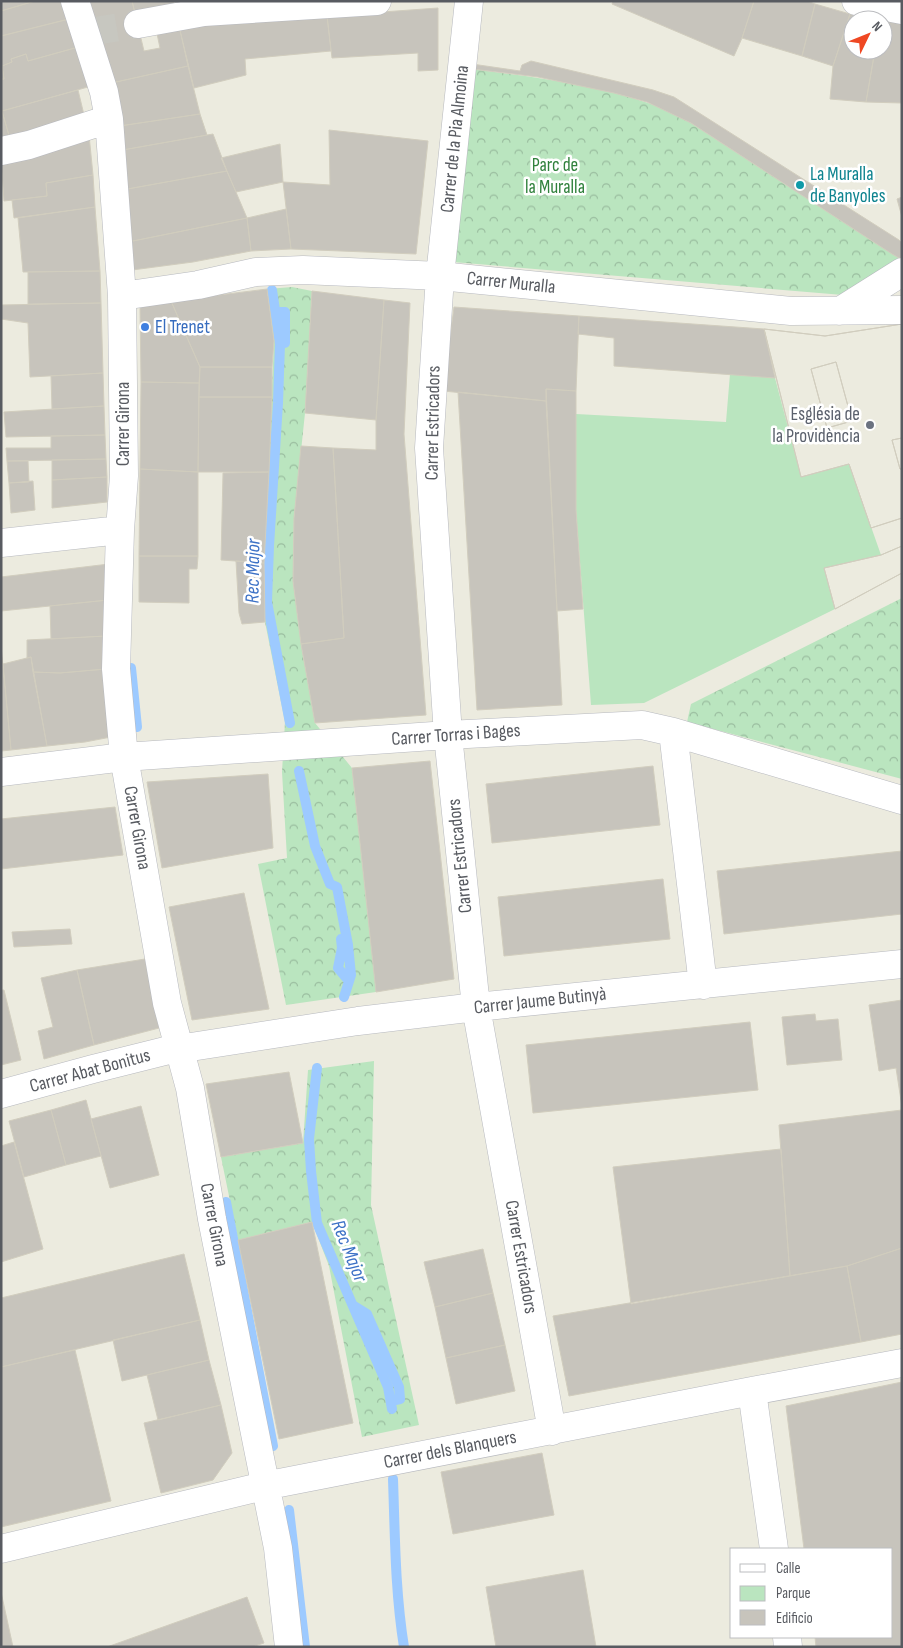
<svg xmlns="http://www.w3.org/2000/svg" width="903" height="1648" viewBox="0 0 903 1648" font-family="'Sofia Sans Condensed',sans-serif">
<defs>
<pattern id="forest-crowns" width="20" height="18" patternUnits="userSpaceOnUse" patternTransform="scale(1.25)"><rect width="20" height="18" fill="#bae5bf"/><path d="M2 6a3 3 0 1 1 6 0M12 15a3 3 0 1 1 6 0" fill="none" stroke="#9abd9f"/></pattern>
</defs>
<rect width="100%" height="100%" fill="#ecebdf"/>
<!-- green -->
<path fill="#bae5bf" d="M730,374L775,378L801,477L849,464L881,555L824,568L835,609L644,703L591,705L576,510V414L726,422Z"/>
<!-- forest -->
<path fill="url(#forest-crowns)" d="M472,69C530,77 589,83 645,102C661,107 676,116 691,123L899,258L843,295L453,262Z
M292,287L312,291L305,413L294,518L293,581L301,644L315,723L352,768L376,992L286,1005L258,864L287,858L282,772L285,722L265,622L263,588L274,341L267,289Z
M902,598V779L687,722L691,704Z
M374,1061L371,1205L419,1425L362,1437L329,1266L312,1222L238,1240L221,1157L303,1143L308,1070Z"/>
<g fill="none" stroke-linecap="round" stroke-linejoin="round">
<!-- stream -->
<path stroke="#9dcaff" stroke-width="10" d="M272,290L280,344L278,403L269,546L267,602L290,723
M275,312H285V343
M131,668L137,727
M299,771L315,846L330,884L337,887L348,945L351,975L344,997
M341,939L342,948L338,968L349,981
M317,1068L309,1139L311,1171L317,1223L388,1387L392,1409
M226,1202L273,1446
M354,1306L367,1314L399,1387L400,1399L391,1401
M393,1479C395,1535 395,1591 404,1647
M289,1510L305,1647"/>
</g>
<!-- building -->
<path fill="#c7c4bc" stroke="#d1cdbe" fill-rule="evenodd" d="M1,1H35L1,11Z
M35,1H67L73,18L1,36V11Z
M78,1H132L144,51L160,48L156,29L179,26L188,66L107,84Z
M132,1H173L175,9L136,17Z
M613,1H754L742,38L734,56L612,4Z
M754,1H807L815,4L802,56L742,38Z
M815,4L850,14L833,66L802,56Z
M438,8V70L418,71V53L332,58L327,16Z
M850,14L881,18L880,20H853V50H875L866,102L830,99L833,66Z
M327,16L331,51L245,59L246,75L194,88L179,26Z
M73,18L82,46L28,61L26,54L11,59L12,62L2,66L4,79H1V36Z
M881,18L902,22V103L866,102L875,50H883V20H880Z
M82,46L95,85L2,111L10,139L1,141V79H4L2,66L12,62L11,59L26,54L28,61Z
M531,61L653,90L674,97L899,240L902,243V257L899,258L892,254L691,123L647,102L614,93L538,77L472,69V64L520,71L522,65Z
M188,66L200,114L113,127L107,84Z
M78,90L85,119L10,139L2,111Z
M200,114L207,135L117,151L113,127Z
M329,130L428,141L416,254L291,249L283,182L330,185Z
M213,134L227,171L122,190L117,151Z
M89,135L93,175L46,183L47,196L4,201L1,158Z
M280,144L283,182L236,192L221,158Z
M227,171L247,218L128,242L122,190Z
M93,175L95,207L14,218L12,200L47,196L46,183Z
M902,197V217L897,199Z
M95,207L100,271L23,272L18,218Z
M286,209L291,249L251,251L247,218Z
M247,218L251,251L193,262L132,270L128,242Z
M100,271L101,303L28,304V272Z
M267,289L274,341L272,367H200L171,301Z
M312,291L384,300L376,420L305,413Z
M384,300L410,303L404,434L426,715L315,723L301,644L344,638L333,448L376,450V420Z
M171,301L200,367L199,383L141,382L140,305Z
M101,303L103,373L30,377L28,323L1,319V305Z
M454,307L579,316L576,391L546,389V401L443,391Z
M579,316L764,329L775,378L614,366V338L578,334Z
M902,324V438L892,440L900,469H902V518L871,528L849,464L801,477L764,329L825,336ZM836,362L852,421L827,428L811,369Z
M902,324V438L892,440L900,469H902V518L871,528L849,464L801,477L764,329L825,336ZM836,362L852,421L827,428L811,369Z
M200,367H272V397H199Z
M103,373L104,406L52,409L51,376Z
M141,382L199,383L198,472L140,469Z
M546,389L576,391V510L583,609L557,611Z
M458,392L546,401L562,705L477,710Z
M199,397H272L269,472H198Z
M104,406L105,435L6,437L4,412Z
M105,435L106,459L7,461L6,448H51V436Z
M301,446L333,448L344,638L301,644L293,581L294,518Z
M106,459L107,477L52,480V460Z
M7,461H28L29,482L9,483Z
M140,469L198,472V556H139Z
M269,472L264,563L221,560L223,473Z
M107,477V502L52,508V480Z
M33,481L35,510L11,513L9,483Z
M902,546V573L835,609L824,568L881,555Z
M902,546V573L835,609L824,568L881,555Z
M139,556H198L197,569H189V603L139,602Z
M236,561L264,563L265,622L242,624L239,613Z
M109,564L108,600L1,611V577Z
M108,600L106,636L51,639L50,606Z
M106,636V669L60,673L33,672L31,657L27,658V640Z
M1,646L11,750L1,751Z
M31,657L47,746L11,750L3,664Z
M106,669L111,737L85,742L47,746L33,672L60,673Z
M430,761L454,979L376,992L352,768Z
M653,766L660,825L492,843L486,784Z
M268,774L273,848L162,868L147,782Z
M115,807L123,855L1,869V819Z
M902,851V914L724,934L717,871Z
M663,879L670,939L504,956L498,897Z
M244,893L269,1009L192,1020L169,907Z
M70,929L72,944L14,947L12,932Z
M145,959L159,1028L94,1045L77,970Z
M77,970L94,1045L44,1059L38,1031L53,1027L41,978Z
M1,990H4L21,1060L1,1065Z
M902,1000V1107L896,1068L879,1071L869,1005Z
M815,1014L816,1021L838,1019L842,1060L787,1065L782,1017Z
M750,1022L758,1090L533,1113L526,1045Z
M289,1072L303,1143L221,1157L206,1084Z
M86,1100L101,1156L66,1165L51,1110Z
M141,1106L159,1175L110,1188L91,1119Z
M51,1110L66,1165L24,1177L9,1121Z
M902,1110V1248L847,1266L790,1276L779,1125Z
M14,1142L43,1249L1,1262V1146Z
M781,1149L790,1276L631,1304L613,1167Z
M312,1222L353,1423L279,1439L238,1240Z
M902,1248V1334L861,1342L847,1266Z
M483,1249L493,1293L435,1307L424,1262Z
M184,1254L200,1320L1,1367V1298Z
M847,1266L861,1342L569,1396L553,1316Z
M493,1293L505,1345L446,1358L435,1307Z
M200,1320L209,1360L122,1381L113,1340Z
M505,1345L515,1391L456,1404L446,1358Z
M75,1350L111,1501L1,1527V1367Z
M209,1360L221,1405L158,1420L147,1375Z
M902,1382V1647H816L815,1637H892V1549H804L786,1406Z
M221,1405L232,1453L213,1480L161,1493L144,1423Z
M542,1453L554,1515L453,1534L441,1472Z
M583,1570L596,1647H496L486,1587Z
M1,1592L13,1647H1Z
M247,1597L264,1643L252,1647H107Z"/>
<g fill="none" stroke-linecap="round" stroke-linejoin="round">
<!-- minor-tunnel -->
<path stroke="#c7c7c0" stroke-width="28" stroke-dasharray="28 14" stroke-linecap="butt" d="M89,32L138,24"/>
<defs>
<path id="minor" d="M75,1L104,92L109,119L122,296L124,476L120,530L116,669L124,757L167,1003L190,1088L212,1219L278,1548L289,1647
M469,1L440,276L429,448L448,735L476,1007L552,1431
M856,1L902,10
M138,24L204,12L377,1
M1,151L29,145L109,119
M122,296L198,285L256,272L303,270L440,276L791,311L902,310
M840,311L902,272
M1,543L120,530
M673,732L703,985
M1,772L124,757L448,735L642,725L673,732L902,800
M1,1094L93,1069L165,1051L358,1021L476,1007L902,964
M752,1391L774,1549
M1,1549L264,1486L752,1391L902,1363
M787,1637L788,1647"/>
</defs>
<!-- minor casing -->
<use href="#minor" stroke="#b7b9bf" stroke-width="29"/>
<!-- minor -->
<use href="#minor" stroke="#fff" stroke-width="28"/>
</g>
<!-- markers -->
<circle fill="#0f9aa8" stroke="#fff" stroke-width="2" cx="800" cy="185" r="5"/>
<circle fill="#3f7fe0" stroke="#fff" stroke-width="2" cx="145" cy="327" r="5"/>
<circle fill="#6b7280" stroke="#fff" stroke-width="2" cx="870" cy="425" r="5"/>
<g text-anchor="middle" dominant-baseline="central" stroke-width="5" stroke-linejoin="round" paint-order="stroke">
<!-- street labels -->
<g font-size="19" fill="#585b61" stroke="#fff">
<text transform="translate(455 139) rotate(-84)">Carrer de la Pia Almoina</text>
<text transform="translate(511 283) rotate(6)">Carrer Muralla</text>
<text transform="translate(433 423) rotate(-89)">Carrer Estricadors</text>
<text transform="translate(123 424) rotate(-90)">Carrer Girona</text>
<text transform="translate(456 735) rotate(-4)">Carrer Torras i Bages</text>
<text transform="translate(137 828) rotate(80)">Carrer Girona</text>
<text transform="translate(460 856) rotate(-96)">Carrer Estricadors</text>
<text transform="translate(540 1001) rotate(-6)">Carrer Jaume Butinyà</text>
<text transform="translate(90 1071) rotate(-15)">Carrer Abat Bonitus</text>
<text transform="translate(214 1225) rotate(79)">Carrer Girona</text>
<text transform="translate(521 1257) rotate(80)">Carrer Estricadors</text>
<text transform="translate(450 1450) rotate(-11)">Carrer dels Blanquers</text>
</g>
<!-- park labels -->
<g font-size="19" fill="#30813c" stroke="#fff">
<text x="555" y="165">Parc de<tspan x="555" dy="22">la Muralla</tspan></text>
</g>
<!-- culture labels -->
<g font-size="19" fill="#0d838f" stroke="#fff" text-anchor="start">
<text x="810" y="174">La Muralla<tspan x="810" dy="22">de Banyoles</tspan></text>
</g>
<!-- shop labels -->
<g font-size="19" fill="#366cbe" stroke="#fff" text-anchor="start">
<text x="155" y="327">El Trenet</text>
</g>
<!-- worship labels -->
<g font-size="19" fill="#5b616d" stroke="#fff" text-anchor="end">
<text x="860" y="414">Església de<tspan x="860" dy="22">la Providència</tspan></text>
</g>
<!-- water labels -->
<g font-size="20" font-style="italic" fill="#3c71c6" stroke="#fff">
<text transform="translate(253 571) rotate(-89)">Rec Major</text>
<text transform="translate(349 1251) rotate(68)">Rec Major</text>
</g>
</g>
<!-- border -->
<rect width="903" height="1648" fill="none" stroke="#585b61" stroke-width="5"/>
<!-- legend -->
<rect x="730" y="1548" width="162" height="90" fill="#ffffff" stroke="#bcbdc0"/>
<rect x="740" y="1564" width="25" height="8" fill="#ffffff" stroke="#bcbdc0"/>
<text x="776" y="1573" font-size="15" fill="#585b61">Calle</text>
<rect x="740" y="1586" width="25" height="15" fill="#bae5bf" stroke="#bcbdc0"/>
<text x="776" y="1598" font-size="15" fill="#585b61">Parque</text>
<rect x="740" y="1610" width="25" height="15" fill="#c7c4bc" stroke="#bcbdc0"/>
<text x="776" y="1623" font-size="15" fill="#585b61">Edificio</text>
<!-- north arrow -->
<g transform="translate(868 35) rotate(47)"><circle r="24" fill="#ffffff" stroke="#bcbdc0"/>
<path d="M0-4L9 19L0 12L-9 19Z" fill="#ef4823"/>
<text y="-8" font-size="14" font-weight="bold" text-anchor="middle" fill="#585b61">N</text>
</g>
</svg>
